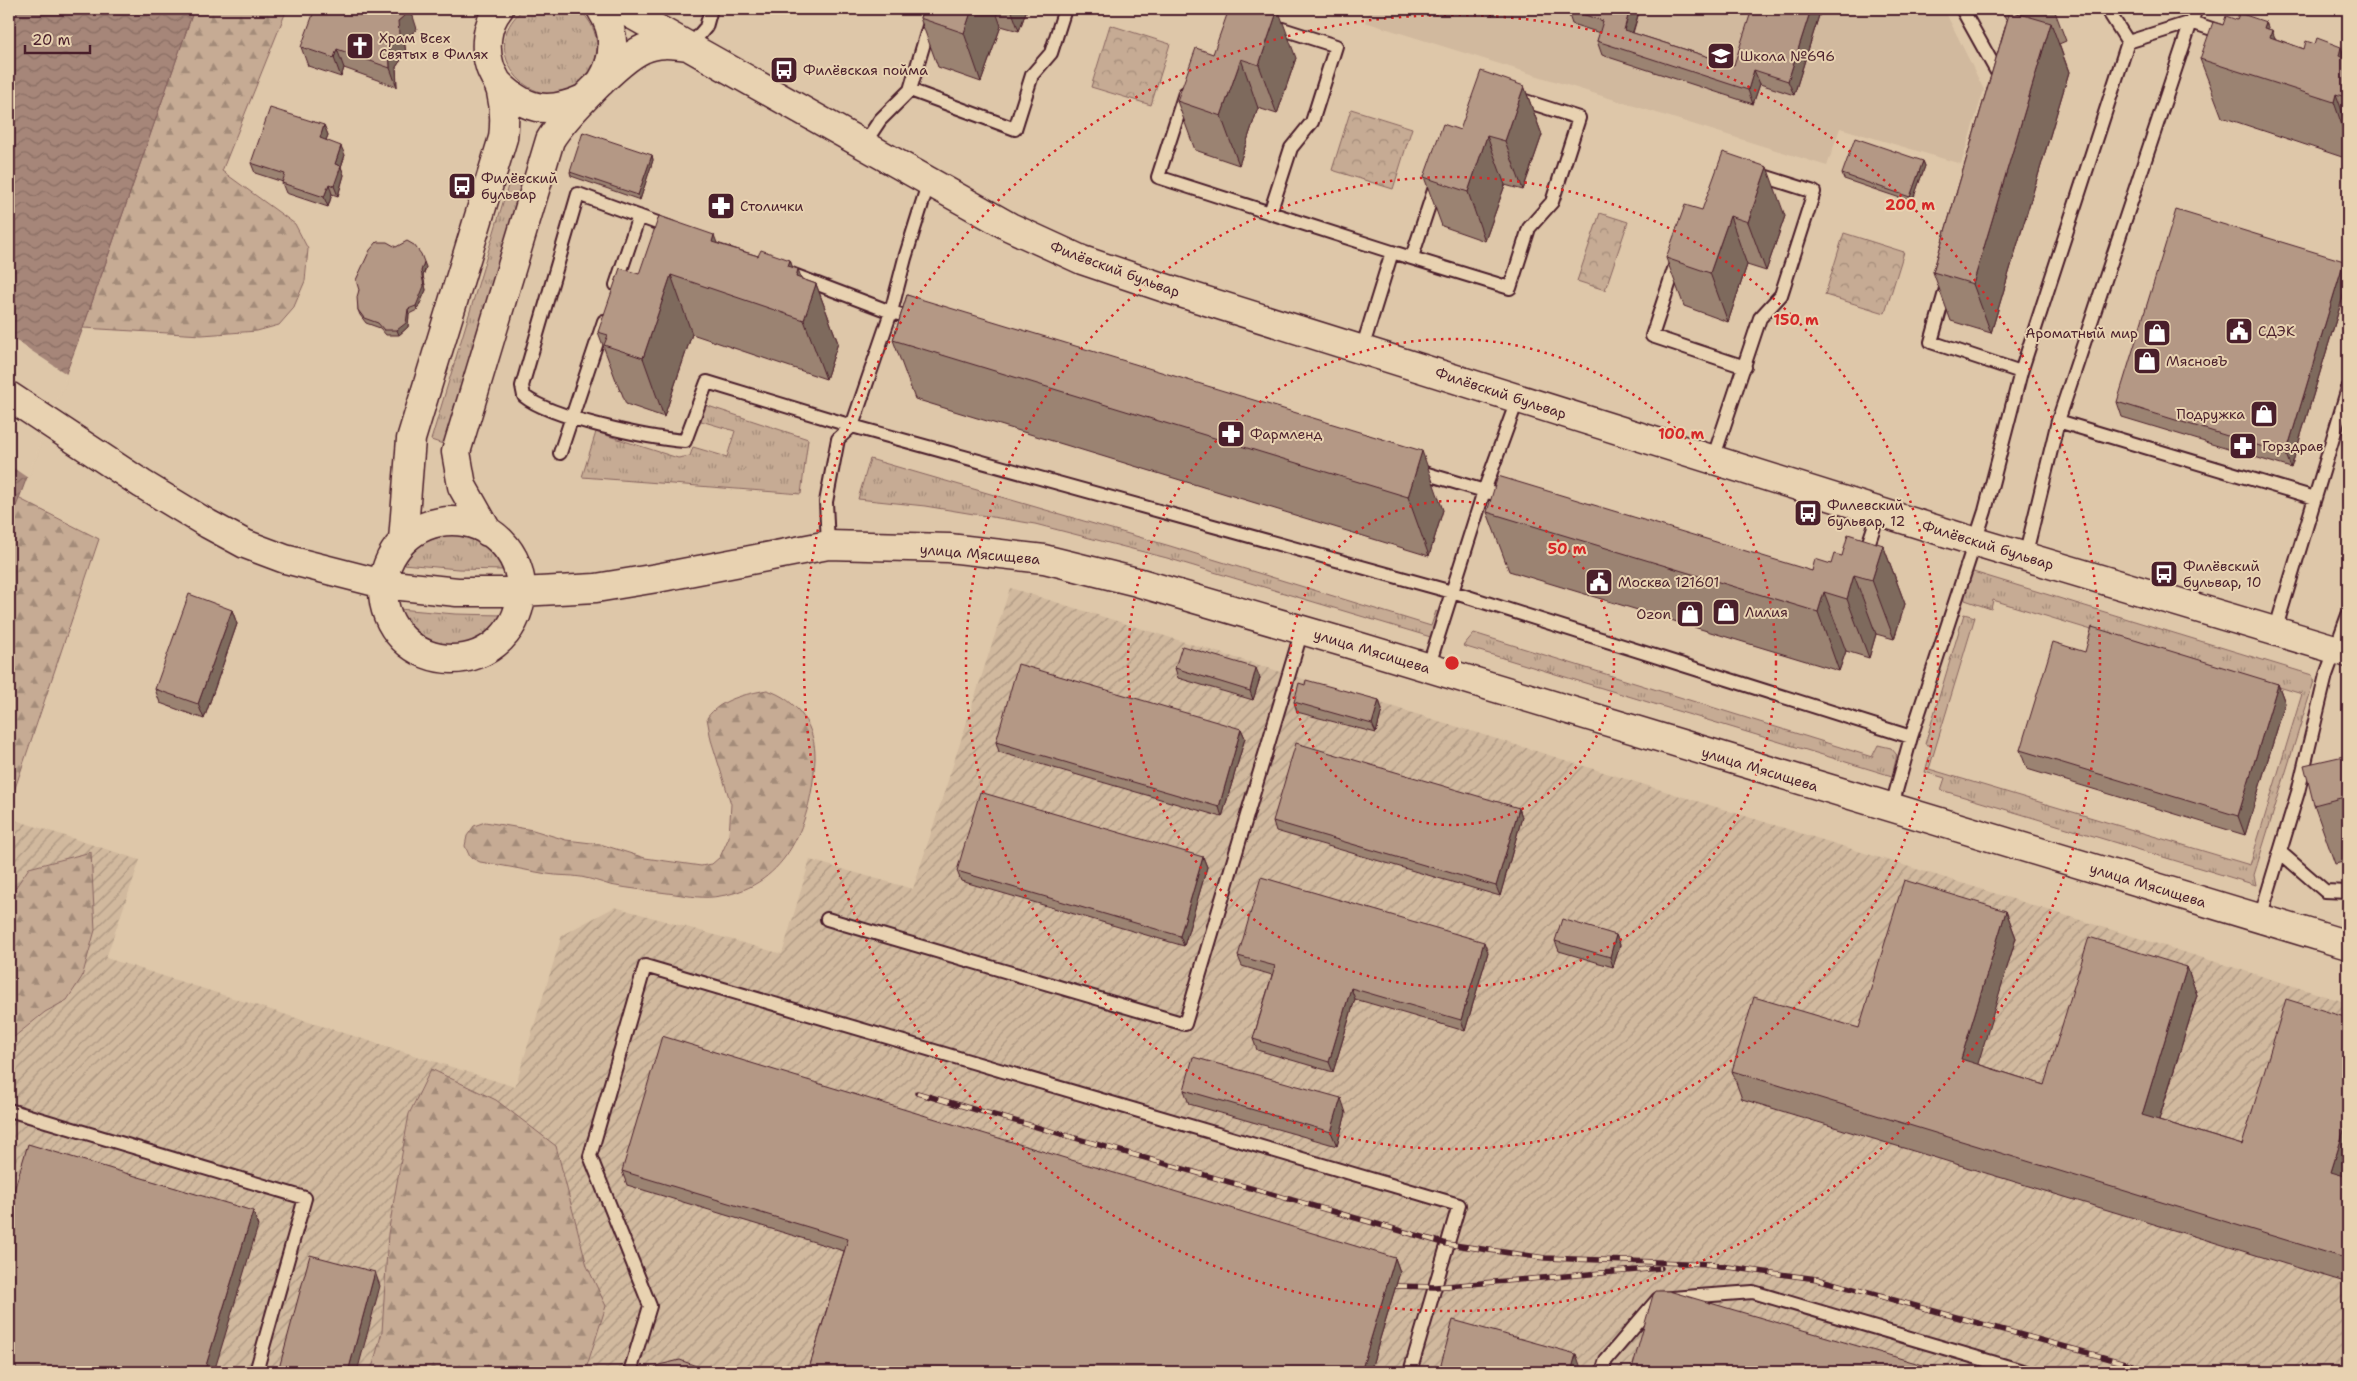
<svg xmlns="http://www.w3.org/2000/svg" width="2357" height="1381" viewBox="0 0 2357 1381" font-family="'Shantell Sans',sans-serif">
<defs>
<pattern id="industrial-furrows" width="10" height="10" patternUnits="userSpaceOnUse" patternTransform="scale(1.25)"><rect width="10" height="10" fill="#d1b99e"/><path d="M-1 1l2-2M0 10L10 0M9 11l2-2" fill="none" stroke="#ac9681"/></pattern>
<pattern id="grass-tufts" width="24" height="20" patternUnits="userSpaceOnUse" patternTransform="scale(1.25)"><rect width="24" height="20" fill="#c6ab94"/><path d="M3 7l-1-3M5 7V3M7 7l1-3M15 17l-1-3M17 17v-4M19 17l1-3" fill="none" stroke="#a38b79"/></pattern>
<pattern id="forest-firs" width="22" height="20" patternUnits="userSpaceOnUse" patternTransform="scale(1.25)"><rect width="22" height="20" fill="#c6ab94"/><path d="M5 1l3.5 6h-7zM16 11l3.5 6h-7z" fill="#a38b79"/></pattern>
<pattern id="park-crowns" width="20" height="18" patternUnits="userSpaceOnUse" patternTransform="scale(1.25)"><rect width="20" height="18" fill="#c6ab94"/><path d="M2 6a3 3 0 1 1 6 0M12 15a3 3 0 1 1 6 0" fill="none" stroke="#a38b79"/></pattern>
<pattern id="water-waves" width="16" height="10" patternUnits="userSpaceOnUse" patternTransform="scale(1.25)"><rect width="16" height="10" fill="#a68679"/><path d="M0 5q4-4 8 0t8 0" fill="none" stroke="#896d63"/></pattern>
</defs>
<rect width="100%" height="100%" fill="#dec7a9"/>
<filter id="ink" filterUnits="userSpaceOnUse"><feTurbulence type="fractalNoise" baseFrequency=".02" numOctaves="2"/><feDisplacementMap in="SourceGraphic" scale="10" xChannelSelector="R" yChannelSelector="G"/><feConvolveMatrix kernelMatrix="1 2 1 2 8 2 1 2 1" color-interpolation-filters="sRGB"/></filter>
<g filter="url(#ink)">
<!-- built -->
<path fill="#d1b99e" d="M1369,9H1944L1984,90L1961,164L1840,128L1827,166L1365,22Z"/>
<!-- industrial -->
<path fill="url(#industrial-furrows)" d="M1010,588L2348,1003V1372H9V818L140,860L106,958L515,1087L562,935L615,907L782,954L810,860L913,889Z"/>
<!-- grass -->
<path fill="url(#grass-tufts)" stroke="#886560" d="M524,9H577C590,17 597,33 597,48C596,62 590,73 580,82C535,122 472,49 524,9Z
M511,176L525,181L446,445L431,440Z
M705,405L808,439L801,494L582,477L596,432L678,458L690,456L693,447L727,457L735,431L701,421Z
M870,459L1170,546L1431,626L1436,611L1439,613L1434,638L1167,558L1035,524L925,506L858,499Z
M447,535C473,536 491,546 503,570L458,569L403,564C412,546 429,539 447,535Z
M1970,571L2312,675L2314,681L2254,875L2256,885L1941,790L1945,778L1925,772L1932,746L1925,744L1964,614L1975,617L1929,769L2250,865L2302,694L1993,600L1991,609L1965,600L1964,588Z
M399,609L455,614L502,615C476,658 419,656 399,609Z
M1474,633L1872,757L1878,745L1891,748L1897,755L1892,776L1463,646Z"/>
<!-- forest -->
<path fill="url(#forest-firs)" stroke="#886560" d="M194,9H287L222,171L295,224L308,249L305,281L293,309L279,325L257,331L202,335L83,328Z
M18,498L99,539L9,806V525Z
M767,690C798,700 816,727 815,759C812,820 788,886 720,896C705,899 689,896 675,894C653,891 631,889 610,885C601,882 591,879 581,877C570,875 558,876 547,874C524,870 502,865 480,862L470,857L465,846L467,836L474,826L485,822L533,830L566,840L600,844L645,858L701,866L712,864L720,857L729,837L731,804L711,740L707,718C720,699 746,694 767,690Z
M91,852L95,930L82,977L67,1000L45,1012L9,1041V897L29,868Z
M431,1069L496,1100L556,1146L587,1266L606,1306L585,1372H371L382,1332L388,1234L409,1114Z"/>
<!-- park -->
<path fill="url(#park-crowns)" stroke="#886560" d="M1110,25L1170,44L1151,105L1091,87Z
M1351,109L1412,128L1393,189L1332,170Z
M1600,213L1628,222L1605,290L1577,281Z
M1844,233L1904,252L1885,313L1825,295Z"/>
<!-- water -->
<path fill="url(#water-waves)" stroke="#815d5a" d="M9,9H194L83,328L9,525Z"/>
<!-- pier -->
<path fill="#dec7a9" d="M9,336L68,375L28,478L9,465Z"/>
<g fill="none" stroke-linecap="round" stroke-linejoin="round">
<defs>
<path id="lane" d="M1962,9L2002,81
M1270,25L1336,46L1312,122L1291,148L1270,213
M2128,42L2191,22L2196,9
M690,46L706,27L711,9
M910,90L1015,129L1032,75L1051,53L1065,9
M1185,93L1158,177L1392,252L1362,349
M864,144L880,120L910,90L929,26L938,9
M671,228L578,194L522,386L524,396C551,418 648,438 685,441L707,382L852,426L1452,592L1911,737
M1392,252L1510,288L1529,228L1552,202L1579,118L1516,98
M1412,257L1437,181
M1677,260L1652,336L1745,367
M786,272L891,312L852,426L838,439L826,502L828,545
M616,285L639,216
M1947,285L1931,342L2021,372
M917,319L891,312L905,258L929,181
M2058,421L2315,498
M560,453L604,321
M1713,459L1760,318L1781,295L1814,192L1757,174
M1414,470L1508,498
M1864,557L1879,512
M2025,557L2058,421L2191,22L2227,34
M2275,631L2348,388
M1428,668L1484,491L1518,398
M1891,809L1911,737L1985,511L2021,372L2128,42L2107,9
M2280,852L2325,891L2348,892
M2260,918L2298,792L2326,675L2348,615
M827,919L1185,1024L1302,630
M9,1110L305,1198L256,1372
M630,1372L650,1306L590,1156L645,966L1459,1205L1410,1372
M1602,1372L1606,1360L1658,1299L1753,1292L2026,1372"/>
<path id="secondary" d="M601,9C616,32 616,58 601,82
M622,9L1010,227L1082,260L1168,289L1976,542L2348,653
M497,82C524,110 547,115 583,99
M9,396L142,484L208,524L245,544L285,559L383,584L457,592H520L596,588L657,578L828,545L949,548L1044,559L1137,582L1350,644L2348,945
M383 590a69 69 0 1 1 138 0a69 69 0 1 1-138 0Z
M488,532L462,486L456,452L550,140C563,118 620,59 643,49C658,42 672,44 688,46
M403,541L411,439L503,138C505,122 505,108 501,92C499,83 493,76 490,67C484,48 486,25 499,9"/>
</defs>
<!-- lane casing -->
<use href="#lane" stroke="#4a1f2b" stroke-width="16"/>
<!-- secondary casing -->
<use href="#secondary" stroke="#4a1f2b" stroke-width="31"/>
<!-- lane -->
<use href="#lane" stroke="#e8d2b1" stroke-width="12"/>
<!-- secondary -->
<use href="#secondary" stroke="#e8d2b1" stroke-width="28"/>
<defs>
<path id="rail" d="M917,1093L1447,1244L1545,1258L1712,1264
M1705,1264L1817,1279L2158,1372
M1396,1286L1435,1287L1661,1268"/>
</defs>
<!-- rail casing -->
<use href="#rail" stroke="#4a1f2b" stroke-width="5.5"/>
<!-- rail -->
<use href="#rail" stroke="#e8d2b1" stroke-width="4" stroke-dasharray="11" stroke-linecap="butt"/>
</g>
<!-- wall -->
<path fill="#9b8372" stroke="#4a1f2b" d="M923,9H1027L1019,31L1001,26L981,82L938,67L920,18Z
M1567,9H1640L1633,33L1734,65L1821,9L1794,95L1760,84L1753,104L1602,55L1597,41L1600,33L1572,24Z
M2001,9H2054L2066,41L2059,44L2069,72L1991,333L1951,321L1933,272L2007,21Z
M2237,20L2269,29L2276,39L2304,49L2348,60V159L2222,117L2200,59L2223,25Z
M417,29L404,40L406,53L396,67L397,87L344,68L341,77L308,66L301,47Z
M1213,54L1296,58L1277,114L1258,108L1239,165L1195,150L1177,101Z
M1524,86L1542,135L1523,190L1505,185L1485,241L1442,226L1424,177L1460,130Z
M324,125L328,135L326,140L345,155L341,167L344,175L338,196L332,194L328,207L286,193L282,183L283,182L255,173L251,163Z
M652,155L653,160L640,200L571,176L570,172Z
M1923,161L1925,166L1912,202L1844,179L1842,174Z
M1702,210L1785,216L1766,271L1747,265L1728,322L1684,306L1666,258Z
M717,243L758,256L790,260L792,267L802,279L816,284L838,343L826,379L692,334L664,417L626,404L621,391H620L598,332L639,274Z
M426,267L423,276L426,290L417,310L409,314L408,327L399,335H386L380,328L366,323L360,315L358,310L359,290Z
M2348,272V280L2291,468L2122,417L2117,402Z
M907,295L1443,510L1429,556L915,399L893,340Z
M1487,512L1812,571L1831,564L1842,556L1883,545L1905,604L1894,639L1876,634L1869,658L1846,651L1839,671L1509,571Z
M232,610L237,624L204,719L160,703L155,689Z
M2085,652L2278,684L2285,703L2245,835L2027,769L2020,750Z
M1175,668L1260,678L1253,700L1178,678Z
M1305,685L1379,700L1382,710L1376,733L1297,712L1294,702Z
M1241,729L1245,738L1222,817L999,752L996,742Z
M2348,755V861L2335,864L2314,805Z
M1519,808L1522,817L1500,896L1276,831L1273,821Z
M1203,857L1207,867L1184,946L961,881L957,871Z
M2006,911L2016,938L1977,1064L2044,1085L2187,967L2197,995L2159,1120L2242,1145L2348,1018V1283L1742,1099L1732,1071L1859,1028Z
M1616,935L1620,945L1613,967L1559,951L1555,941Z
M1488,952L1465,1031L1355,999L1333,1072L1257,1050L1253,1039L1272,975L1242,966L1238,956Z
M1184,1090L1346,1113L1337,1146L1189,1104Z
M622,1171L1395,1258L1400,1272L1370,1372H808L844,1251L627,1185Z"/>
<!-- shaded-wall -->
<path fill="#7e6a5d" stroke="#4a1f2b" d="M972,9H995L1001,26L981,82L964,33Z
M1011,9H1027L1019,31Z
M1278,9L1296,58L1277,114L1259,65Z
M1630,9H1640L1629,44L1624,30Z
M1811,9H1821L1794,95L1788,81Z
M411,10L417,29L404,40L406,53L396,67L397,87L390,68L389,48L398,21Z
M2266,22L2271,35L2272,30L2294,89L2264,28Z
M2051,23L2069,72L1991,333L1973,284Z
M2341,47L2348,66L2339,56Z
M337,49L344,68L341,77L334,58Z
M1241,59L1258,108L1239,165L1221,116Z
M1754,70L1760,84L1753,104L1748,90Z
M1524,86L1542,135L1523,190L1505,141Z
M2336,94L2348,128V143L2334,102Z
M324,125L328,135L323,148L320,138Z
M1487,136L1505,185L1485,241L1468,192Z
M341,146L345,155L341,167L344,175L338,196L334,186L335,164Z
M652,155L653,160L640,200L638,195Z
M1923,161L1925,166L1912,202L1910,197Z
M1767,167L1785,216L1766,271L1748,222Z
M329,184L332,194L328,207L324,197Z
M1730,216L1747,265L1728,322L1710,273Z
M714,235L736,294L712,242Z
M790,260L796,277L798,269L810,302L816,284L838,343L826,379L804,320L788,266Z
M2344,261L2348,272V280L2291,468L2286,454Z
M424,262L426,267L423,276L426,290L417,310L416,306L421,271Z
M671,275L692,334L664,417L643,358Z
M408,309L409,314L408,327L399,335L397,330Z
M1422,451L1443,510L1429,556L1408,497Z
M1883,545L1905,604L1894,639L1872,580Z
M1854,575L1876,634L1869,658L1847,599Z
M1824,592L1846,651L1839,671L1818,612Z
M232,610L237,624L204,719L198,704Z
M1256,668L1260,678L1253,700L1250,691Z
M2278,684L2285,703L2245,835L2238,816Z
M1379,700L1382,710L1376,733L1372,724Z
M1241,729L1245,738L1222,817L1219,807Z
M1519,808L1522,817L1500,896L1496,886Z
M1203,857L1207,867L1184,946L1180,936Z
M2006,911L2016,938L1971,1087L1961,1059Z
M1616,935L1620,945L1613,967L1610,957Z
M1484,942L1488,952L1465,1031L1461,1020Z
M2187,967L2197,995L2152,1142L2142,1115Z
M1351,988L1355,999L1333,1072L1329,1062Z
M1341,1098L1346,1113L1337,1146L1331,1132Z
M2348,1117V1177L2341,1200L2331,1172Z
M253,1211L258,1226L214,1372H204Z
M1395,1258L1400,1272L1370,1372H1361Z
M375,1272L380,1286L357,1372H348Z
M1576,1354L1581,1368L1580,1372H1571Z"/>
<!-- building -->
<path fill="#b49885" stroke="#4a1f2b" d="M315,9H408L411,10L398,21L399,34L389,48L390,68L337,49L334,58L301,47Z
M923,9H972L964,33L920,18Z
M1229,9H1278L1259,65L1241,59L1221,116L1177,101L1196,48L1213,54Z
M1567,9H1630L1624,30L1734,65L1752,9H1811L1788,81L1754,70L1748,90L1597,41L1603,21Z
M2009,9H2015L2010,11Z
M2010,11L2051,23L1973,284L1933,272Z
M2239,13L2266,22L2264,28L2272,30L2270,37L2304,49L2306,41L2315,44L2317,38L2341,47L2339,56L2348,60V98L2336,94L2334,102L2200,59L2213,22L2223,25L2226,16L2237,20Z
M1481,71L1524,86L1505,141L1487,136L1468,192L1424,177L1443,124L1460,130Z
M270,108L324,125L320,138L341,146L335,164L341,166L334,186L329,184L324,197L282,183L285,174L251,163Z
M583,132L652,155L638,195L570,172Z
M1855,138L1923,161L1910,197L1842,174Z
M1723,152L1767,167L1748,222L1730,216L1710,273L1666,258L1685,205L1702,210Z
M2176,210L2344,261L2286,454L2117,402Z
M659,216L714,235L712,242L758,256L761,250L790,260L788,266L798,269L796,277L816,284L804,320L671,275L643,358L604,345L608,335L598,332L620,268L639,274Z
M407,241L414,245L421,254L424,262L421,271L424,286L416,306L408,309L406,323L397,330H384L378,323L364,318L358,310L357,297L359,290L356,280L370,250L377,242H387L396,247Z
M907,295L1422,451L1408,497L893,340Z
M1498,476L1812,571L1815,559L1831,564L1834,554L1842,556L1848,534L1883,545L1872,580L1854,575L1847,599L1824,592L1818,612L1487,512Z
M189,594L232,610L198,704L155,689Z
M2092,627L2278,684L2238,816L2020,750L2053,642L2085,652Z
M1182,646L1256,668L1250,691L1175,668Z
M1018,664L1241,729L1219,807L996,742Z
M1306,680L1379,700L1372,724L1294,702L1299,683L1305,685Z
M1296,743L1519,808L1496,886L1273,821Z
M2348,755V796L2314,805L2304,765Z
M980,792L1203,857L1180,936L957,871Z
M1261,877L1484,942L1461,1020L1351,988L1329,1062L1253,1039L1275,966L1238,956Z
M1904,880L2006,911L1961,1059L2044,1085L2089,937L2187,967L2142,1115L2242,1145L2286,999L2348,1018V1117L2331,1172L2348,1177V1259L1732,1071L1754,997L1859,1028Z
M1562,919L1616,935L1610,957L1555,941Z
M662,1036L1395,1258L1361,1372H808L848,1239L622,1171Z
M1193,1057L1341,1098L1331,1132L1184,1090Z
M28,1144L253,1211L204,1372H9V1207Z
M310,1255L375,1272L348,1372H278Z
M1656,1291H1669L1947,1372H1631L1653,1295Z
M1453,1320L1576,1354L1571,1372H1439Z
M680,1360L699,1367L705,1372H650L659,1365Z"/>
</g>
<!-- distance rings -->
<g fill="none" stroke="#d62828" stroke-width="2.5" stroke-dasharray="2.5 5">
<circle cx="1452" cy="663" r="162"/>
<circle cx="1452" cy="663" r="324"/>
<circle cx="1452" cy="663" r="486"/>
<circle cx="1452" cy="663" r="648"/>
</g>
<!-- icons -->
<defs>
<symbol id="church-square" viewBox="-11 -11 22 22"><rect x="-9" y="-9" width="18" height="18" rx="4" fill="#4a1f2b" stroke="#e8d2b1"/><path d="M-1.2-6h2.4v3.5h3.3v2.4h-3.3V6h-2.4V-.1h-3.3v-2.4h3.3Z" fill="#fff"/></symbol>
<symbol id="school-square" viewBox="-11 -11 22 22"><rect x="-9" y="-9" width="18" height="18" rx="4" fill="#4a1f2b" stroke="#e8d2b1"/><path d="M0-5L7-2L0 1L-7-2ZM-4 1L0 2.5L4 1V4Q0 6-4 4Z" fill="#fff"/></symbol>
<symbol id="bus-square" viewBox="-11 -11 22 22"><rect x="-9" y="-9" width="18" height="18" rx="4" fill="#4a1f2b" stroke="#e8d2b1"/><path d="M-5-6H5V4H4V6H2V4H-2V6H-4V4H-5ZM-3.5-4V0h7V-4ZM-3.5 1.2v1.5H-2V1.2ZM2 1.2v1.5H3.5V1.2Z" fill="#fff"/></symbol>
<symbol id="pharmacy-square" viewBox="-11 -11 22 22"><rect x="-9" y="-9" width="18" height="18" rx="4" fill="#4a1f2b" stroke="#e8d2b1"/><path d="M-2-6h4v4h4v4h-4v4h-4v-4h-4v-4h4Z" fill="#fff"/></symbol>
<symbol id="civic-square" viewBox="-11 -11 22 22"><rect x="-9" y="-9" width="18" height="18" rx="4" fill="#4a1f2b" stroke="#e8d2b1"/><path d="M-.6-6.5H3V-4.5H.6V-3L4-1V1h2V6H-6V1h2V-1L-.6-3ZM-1.2 2.5V6h2.4V2.5Z" fill="#fff"/></symbol>
<symbol id="shop-square" viewBox="-11 -11 22 22"><rect x="-9" y="-9" width="18" height="18" rx="4" fill="#4a1f2b" stroke="#e8d2b1"/><path d="M-5-2.5h2.3a2.7 3.5 0 0 1 5.4 0H5L5.5 6h-11ZM-1.5-2.5h3a1.5 2.3 0 0 0-3 0Z" fill="#fff"/></symbol>
</defs>
<g fill-rule="evenodd">
<use href="#church-square" x="344" y="30" width="32" height="32"/>
<use href="#school-square" x="1705" y="40" width="32" height="32"/>
<use href="#bus-square" x="768" y="54" width="32" height="32"/>
<use href="#bus-square" x="446" y="170" width="32" height="32"/>
<use href="#pharmacy-square" x="705" y="190" width="32" height="32"/>
<use href="#civic-square" x="2223" y="315" width="32" height="32"/>
<use href="#shop-square" x="2141" y="317" width="32" height="32"/>
<use href="#shop-square" x="2131" y="345" width="32" height="32"/>
<use href="#shop-square" x="2248" y="398" width="32" height="32"/>
<use href="#pharmacy-square" x="1215" y="418" width="32" height="32"/>
<use href="#pharmacy-square" x="2227" y="430" width="32" height="32"/>
<use href="#bus-square" x="1792" y="497" width="32" height="32"/>
<use href="#bus-square" x="2148" y="558" width="32" height="32"/>
<use href="#civic-square" x="1583" y="566" width="32" height="32"/>
<use href="#shop-square" x="1710" y="596" width="32" height="32"/>
<use href="#shop-square" x="1674" y="598" width="32" height="32"/>
</g>
<g text-anchor="middle" dominant-baseline="central" stroke-width="4" stroke-linejoin="round" paint-order="stroke">
<!-- poi labels -->
<g font-size="14" fill="#4a1f2b" stroke="#e8d2b1" text-anchor="start">
<text x="379" y="38">Храм Всех<tspan x="379" dy="16">Святых в Филях</tspan></text>
<text x="1740" y="56">Школа №696</text>
<text x="803" y="70">Филёвская пойма</text>
<text x="481" y="178">Филёвский<tspan x="481" dy="16">бульвар</tspan></text>
<text x="740" y="206">Столички</text>
<text x="2258" y="331">СДЭК</text>
<text x="2138" y="333" text-anchor="end">Ароматный мир</text>
<text x="2166" y="361">МясновЪ</text>
<text x="2245" y="414" text-anchor="end">Подружка</text>
<text x="1250" y="434">Фармленд</text>
<text x="2262" y="446">Горздрав</text>
<text x="1827" y="505">Филевский<tspan x="1827" dy="16">бульвар, 12</tspan></text>
<text x="2183" y="566">Филёвский<tspan x="2183" dy="16">бульвар, 10</tspan></text>
<text x="1618" y="582">Москва 121601</text>
<text x="1745" y="612">Лилия</text>
<text x="1671" y="614" text-anchor="end">Ozon</text>
</g>
<!-- street labels -->
<g font-size="14" fill="#4a1f2b" stroke="#e8d2b1">
<text transform="translate(1115 269) rotate(20)">Филёвский бульвар</text>
<text transform="translate(1501 393) rotate(18)">Филёвский бульвар</text>
<text transform="translate(1988 545) rotate(17)">Филёвский бульвар</text>
<text transform="translate(980 554) rotate(5)">улица Мясищева</text>
<text transform="translate(1372 651) rotate(17)">улица Мясищева</text>
<text transform="translate(1760 769) rotate(17)">улица Мясищева</text>
<text transform="translate(2148 885) rotate(17)">улица Мясищева</text>
</g>
</g>
<circle cx="1452" cy="663" r="8" fill="#d62828" stroke="#e8d2b1" stroke-width="2.5"/>
<g font-size="15" text-anchor="middle" font-weight="bold" fill="#d62828" stroke="#e8d2b1" stroke-width="4" stroke-linejoin="round" paint-order="stroke">
<text x="1910" y="210">200 m</text>
<text x="1796" y="325">150 m</text>
<text x="1681" y="439">100 m</text>
<text x="1567" y="554">50 m</text>
</g>
<!-- margin -->
<rect width="2357" height="1381" fill="none" stroke="#e8d2b1" stroke-width="30"/>
<rect x="15" y="15" width="2327" height="1351" fill="none" stroke="#4a1f2b" stroke-width="2" filter="url(#ink)"/>
<!-- scale -->
<path d="M25 45v8h65v-8" fill="none" stroke="#4a1f2b" stroke-width="2.5"/>
<text x="32" y="45" font-size="15" fill="#4a1f2b" stroke="#e8d2b1" stroke-width="4" paint-order="stroke">20 m</text>
</svg>
